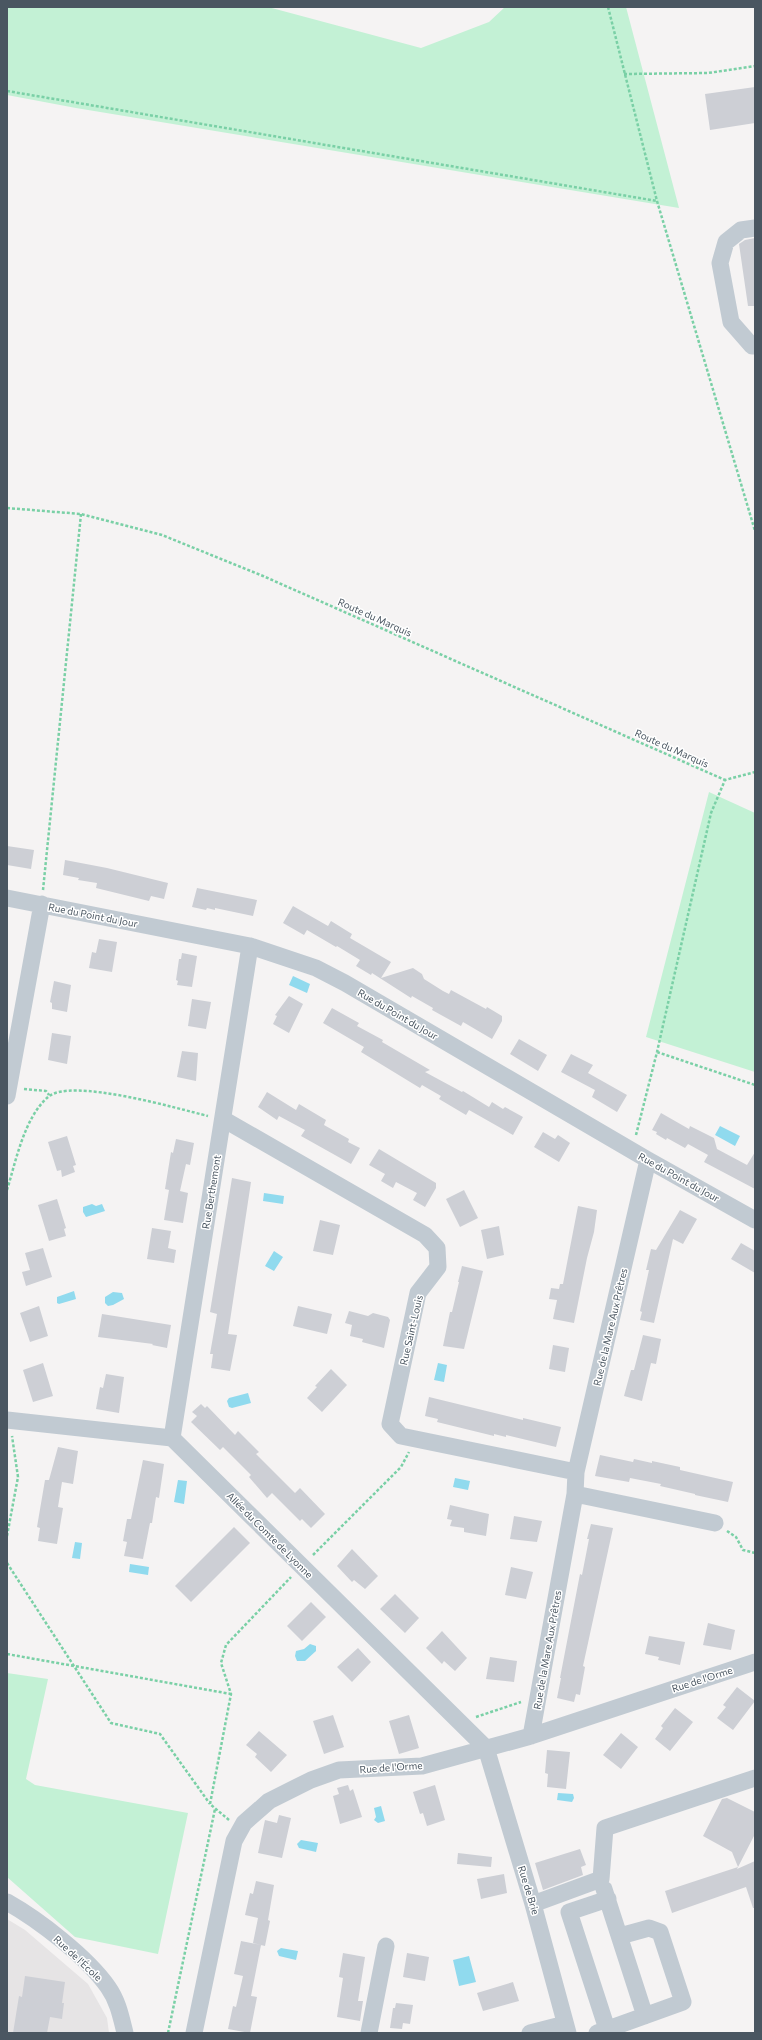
<svg xmlns="http://www.w3.org/2000/svg" width="762" height="2040" viewBox="0 0 762 2040" font-family="Commissioner,sans-serif">
<rect width="100%" height="100%" fill="#f5f3f3"/>
<!-- education -->
<path fill="#e6e4e5" d="M7,1919L25,1930L88,1984L107,2018L109,2033H7Z"/>
<!-- green -->
<path fill="#c3f1d5" d="M7,7H268L421,48L489,22L505,7H626L679,208L76,108L7,95Z
M709,792L755,813V1072L646,1037Z
M7,1673L48,1679L26,1779L35,1785L188,1813L158,1954L75,1937L7,1877Z"/>
<!-- water -->
<path fill="#90daee" d="M293,976L310,984L307,993L289,985Z
M720,1126L740,1136L735,1146L715,1135Z
M264,1193L284,1196L283,1204L263,1201Z
M92,1204L96,1206L102,1204L105,1211L86,1217L83,1212V1207Z
M274,1251L283,1257L274,1271L265,1266Z
M74,1291L76,1299L59,1304L57,1303V1297Z
M113,1292L122,1293L124,1299L113,1305L108,1306L105,1303V1297Z
M438,1363L447,1365L444,1382L434,1380Z
M248,1393L251,1403L232,1408L229,1407L227,1401L229,1398Z
M455,1478L470,1481L468,1490L453,1487Z
M178,1480L187,1481L184,1504L174,1502Z
M75,1542L82,1543L80,1559L72,1558Z
M130,1564L149,1567L148,1575L129,1572Z
M310,1644L316,1646V1651L305,1661H297L295,1656L296,1651L304,1649Z
M558,1793L573,1794L574,1798L572,1802L557,1800Z
M381,1806L385,1821L378,1823L374,1820L376,1817L374,1808Z
M301,1840L318,1843L316,1852L299,1848L297,1844Z
M281,1948L298,1951L296,1960L279,1956L277,1951Z
M469,1956L476,1982L459,1986L453,1960Z"/>
<!-- building -->
<path fill="#cdcfd5" d="M755,87V123L710,130L705,94Z
M755,238V306H748L739,244L745,240Z
M7,846L34,850L31,869L7,865Z
M65,860L107,868L168,883L164,899L151,896L149,901L96,888L97,883L78,880L79,878L63,875Z
M197,888L257,900L253,916L215,908V910L207,908L206,910L192,907Z
M293,906L328,926L331,921L352,934L350,938L391,962L381,978L413,968L422,974L424,979L443,991L449,994L451,990L486,1009L487,1007L502,1016V1021L492,1039L463,1022L461,1026L432,1010L433,1008L412,996L411,998L372,973L371,975L356,966L360,960L337,946L336,947L307,930L304,935L283,923Z
M99,939L117,942L112,972L89,968L92,952L96,953Z
M182,953L197,956L192,987L177,985L178,981L176,980L179,959H181Z
M54,981L71,985L67,1012L52,1009V1003L50,1002Z
M289,996L303,1004L289,1033L273,1024L277,1016L275,1015Z
M192,999L211,1002L206,1029L188,1026Z
M332,1008L359,1023L357,1026L383,1040L382,1042L430,1070L425,1072L462,1092L463,1091L489,1107L492,1102L503,1109L505,1107L523,1117L513,1135L469,1110L466,1115L439,1099L441,1096L422,1085L420,1088L361,1052L364,1047L323,1023Z
M52,1033L71,1036L67,1064L48,1060Z
M519,1039L547,1055L538,1071L510,1054Z
M182,1051L198,1053L196,1081L177,1077Z
M571,1054L593,1065L588,1073L627,1095L617,1112L592,1097L595,1090L561,1072Z
M267,1092L296,1110L299,1104L326,1120L324,1125L349,1139L348,1142L360,1148L351,1164L301,1136L305,1130L279,1116L277,1120L258,1107Z
M661,1113L689,1129L690,1126L714,1138L717,1149L747,1165L755,1152V1189L704,1162L708,1155L688,1144L685,1148L667,1138L666,1140L656,1134L657,1132L652,1130Z
M543,1132L555,1139L558,1135L570,1143L559,1162L534,1147Z
M67,1136L76,1165L73,1166L75,1172L62,1177L61,1170L57,1171L48,1142Z
M176,1139L194,1143L190,1165L186,1164L180,1191L188,1193L183,1223L164,1220L169,1190L165,1189L171,1152L173,1153Z
M379,1149L436,1183V1188L425,1207L413,1200L417,1193L396,1182L393,1188L381,1181L385,1174L369,1165Z
M232,1178L251,1182L228,1334L237,1335L230,1371L211,1368L213,1354H210L217,1314L210,1312Z
M464,1190L478,1218L460,1227L446,1199Z
M57,1199L66,1228L64,1229L66,1236L49,1241L38,1205Z
M578,1206L597,1210L594,1232L587,1258L574,1323L553,1319L557,1300L549,1299L551,1288L559,1289L560,1284H563Z
M680,1210L697,1219L683,1244L673,1239L654,1323L640,1320L642,1312L640,1311L649,1270H646L651,1249L656,1250Z
M320,1220L340,1225L333,1255L313,1251Z
M499,1226L504,1255L487,1259L481,1230Z
M152,1228L171,1231L168,1248L176,1250L174,1263L147,1259Z
M741,1243L755,1251V1273L731,1259Z
M43,1248L52,1277L26,1286L22,1272L30,1270L25,1253Z
M462,1266L483,1271L464,1349L443,1346L450,1312H452L459,1282H458Z
M39,1306L48,1336L30,1342L20,1313Z
M298,1306L332,1314L327,1334L293,1326Z
M349,1311L368,1316L373,1313L388,1317L390,1320L384,1348L362,1342L363,1339L350,1336L352,1325L345,1323Z
M102,1314L171,1325L167,1348L152,1345L153,1344L98,1337Z
M643,1335L661,1339L656,1364L651,1363L642,1401L624,1396L631,1370H634Z
M553,1345L569,1348L565,1372L549,1369Z
M43,1363L53,1396L33,1402L23,1370Z
M331,1369L347,1385L322,1412L307,1398L317,1387L315,1386Z
M106,1374L124,1377L119,1413L96,1409L100,1387L103,1388Z
M429,1397L523,1420V1418L561,1427L556,1447L506,1435V1437L494,1434V1436L437,1422L438,1419L425,1416Z
M201,1404L205,1408L207,1406L235,1435L238,1431L259,1452L256,1454L295,1493L300,1488L325,1514L311,1528L302,1519L300,1521L272,1493L267,1498L249,1477L251,1475L223,1447L220,1450L191,1422L197,1416L192,1412Z
M58,1447L78,1451L73,1484L62,1482L58,1507L63,1508L57,1544L38,1541L40,1528L37,1527L45,1480H49Z
M600,1455L633,1462L634,1459L652,1463V1461L680,1467V1470L733,1482L728,1502L695,1495V1494L660,1486L661,1484L630,1478L629,1482L595,1476Z
M143,1460L164,1464L159,1498L156,1497L152,1523H150L143,1559L124,1556L127,1542L123,1541L127,1519H131Z
M450,1505L489,1514L486,1536L464,1532V1528L450,1526L452,1520L447,1519Z
M514,1516L542,1521L537,1542L510,1539Z
M591,1524L613,1528L583,1666L585,1667L580,1695L576,1694L574,1702L557,1698L561,1678H560L580,1574L582,1575L589,1539H587Z
M234,1527L250,1543L191,1602L175,1586Z
M352,1549L378,1576L365,1589L354,1580L352,1582L337,1566Z
M511,1567L533,1572L526,1599L505,1595Z
M395,1594L419,1618L405,1633L380,1609Z
M311,1602L326,1617L302,1641L287,1626Z
M708,1623L735,1630L731,1650L703,1645Z
M442,1631L467,1658L455,1671L444,1661L442,1664L426,1648Z
M649,1636L685,1642L680,1665L658,1660L659,1657L645,1654Z
M358,1648L371,1662L352,1682L337,1667Z
M490,1657L517,1661L514,1682L486,1679Z
M737,1687L755,1701L733,1730L717,1718L726,1707L723,1705Z
M675,1708L693,1722L670,1751L655,1739L663,1728L661,1726Z
M333,1715L344,1747L324,1754L313,1721Z
M409,1715L419,1748L399,1754L389,1721Z
M259,1731L287,1755L271,1772L255,1757L257,1754L246,1745Z
M621,1733L638,1747L621,1769L603,1755Z
M547,1750L570,1752L566,1789L547,1787L548,1774L545,1773Z
M348,1785L350,1791L353,1789L362,1817L340,1824L333,1796L339,1794L337,1788Z
M435,1785L445,1820L427,1826L423,1813L420,1814L413,1792Z
M727,1798L755,1812V1834L737,1869L755,1861V1908H753L746,1887L672,1913L665,1891L738,1867L732,1852L703,1836L722,1799Z
M279,1815L291,1818L282,1858L258,1853L265,1820L277,1823Z
M580,1849L586,1865L581,1867L583,1875L543,1890L535,1863Z
M458,1853L492,1857L491,1867L457,1864Z
M504,1874L507,1893L481,1899L477,1879Z
M256,1881L274,1885L268,1920L270,1921L265,1946L253,1943L258,1918L245,1915L250,1893L253,1894Z
M241,1941L261,1945L251,1996L257,1997L250,2033L228,2029L233,2006L236,2007L243,1976L234,1974Z
M343,1953L365,1957L358,2001H363L360,2021L337,2017L343,1978L339,1977Z
M407,1953L429,1957L425,1981L403,1977Z
M25,1976L65,1982L62,2003H64L62,2019L50,2017L47,2033H13L19,1996L22,1997Z
M513,1982L519,2001L483,2011L477,1993Z
M396,2003L413,2005L410,2024L403,2023L402,2029L390,2028L393,2008H395Z"/>
<g fill="none" stroke-linecap="round" stroke-linejoin="round">
<!-- path -->
<path stroke="#7ad0a6" stroke-width="2.5" stroke-dasharray="3 2" stroke-linecap="butt" d="M608,7L657,201L755,531
M624,74L708,73L755,66
M7,91L657,201
M7,508L81,514L162,535L263,576L725,780
M43,890L81,514
M657,1052L755,1085
M24,1089L46,1091L49,1095
M636,1135L657,1052L711,813L725,780L755,772
M7,1190C16,1161 24,1118 48,1097C70,1077 179,1109 208,1116
M727,1531L736,1537L743,1550L755,1553
M7,1536L18,1477L12,1436
M313,1555L401,1467L409,1452
M7,1563L111,1723L160,1734L210,1804
M7,1654L231,1694
M476,1717L521,1702
M229,1820L210,1804L231,1694L221,1663L226,1645L291,1577
M168,2033L215,1809"/>
<!-- minor -->
<path stroke="#c1cad2" stroke-width="17" d="M755,228L741,230L726,242L720,263L731,322L752,346H755
M7,898L250,946L316,968L345,983L648,1160L755,1220
M7,1096L42,904
M223,1119L425,1235L437,1248L438,1267L418,1293L390,1424L401,1436L576,1472
M7,1420L172,1438L486,1748L533,1904L568,2033
M172,1438L250,946
M575,1494L715,1523
M531,1736L575,1494L576,1472L648,1160
M604,1889L645,2016
M7,1902C39,1920 87,1957 108,1987C118,2001 121,2017 125,2033
M533,1904L601,1879L605,1828L755,1778
M607,2029L569,1912L608,1899
M194,2033L234,1841L244,1823L269,1801L311,1780L339,1770L422,1766L531,1736L755,1662
M369,2033L386,1946
M530,2033L565,2024
M597,2033L683,2002L660,1932L649,1928L620,1936"/>
</g>
<g text-anchor="middle" dominant-baseline="central" stroke-width="3" stroke-linejoin="round" paint-order="stroke">
<!-- street labels -->
<g font-size="10" fill="#4a5661" stroke="#fff">
<text transform="translate(375 617) rotate(24)">Route du Marquis</text>
<text transform="translate(672 748) rotate(24)">Route du Marquis</text>
<text transform="translate(93 915) rotate(11)">Rue du Point du Jour</text>
<text transform="translate(398 1014) rotate(30)">Rue du Point du Jour</text>
<text transform="translate(679 1177) rotate(29)">Rue du Point du Jour</text>
<text transform="translate(211 1192) rotate(-81)">Rue Berthemont</text>
<text transform="translate(610 1327) rotate(-77)">Rue de la Mare Aux Prêtres</text>
<text transform="translate(411 1330) rotate(-77)">Rue Saint-Louis</text>
<text transform="translate(270 1535) rotate(45)">Allée du Comte de Lyonne</text>
<text transform="translate(547 1650) rotate(-80)">Rue de la Mare Aux Prêtres</text>
<text transform="translate(702 1679) rotate(-18)">Rue de l'Orme</text>
<text transform="translate(391 1767) rotate(-4)">Rue de l'Orme</text>
<text transform="translate(529 1890) rotate(73)">Rue de Brie</text>
<text transform="translate(78 1958) rotate(43)">Rue de l'École</text>
</g>
</g>
<!-- border -->
<rect width="762" height="2040" fill="none" stroke="#4a5661" stroke-width="16"/>
</svg>
